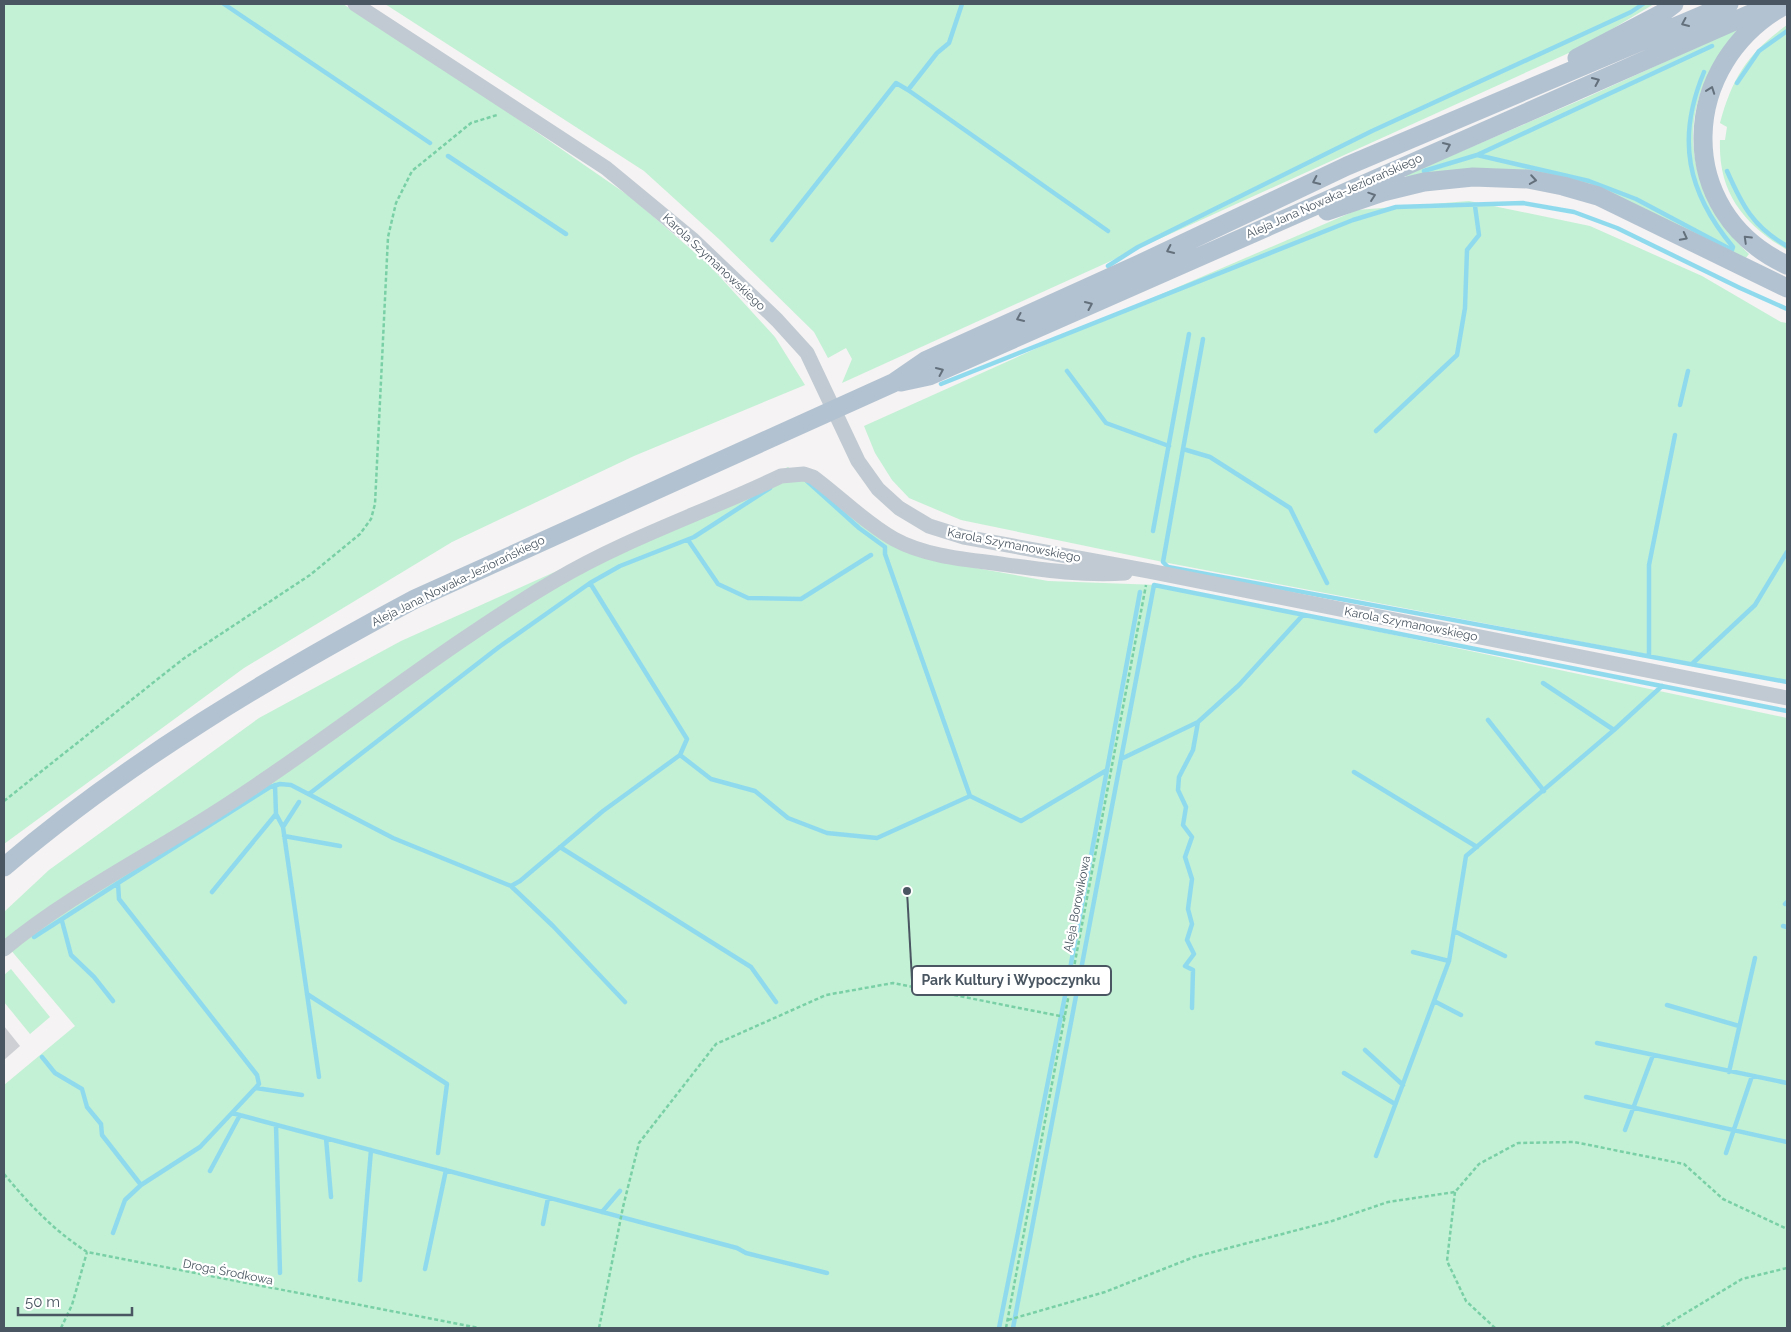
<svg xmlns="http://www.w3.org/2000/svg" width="1791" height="1332" viewBox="0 0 1791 1332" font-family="Raleway,sans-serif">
<rect width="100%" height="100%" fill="#f5f3f3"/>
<!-- green -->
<path fill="#c3f1d5" d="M4,4H343L437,63L632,198L709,265L775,337L805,385L634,456L452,542L244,668L4,844Z
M385,4H1654L1582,47L842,383L852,359L846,348L828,358L814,332L720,240L644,171Z
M1746,25C1733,41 1718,56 1709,74C1675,138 1699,208 1749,254L1744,260L1601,191L1406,178V175L1583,99Z
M1787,25V250C1744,224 1718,193 1720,140H1725L1727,127L1720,123C1732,77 1749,52 1787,25Z
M1469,201L1590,226L1702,276L1781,322L1787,323V681L1163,562L961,520L909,498L892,480L875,453L864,426L1064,336L1357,210Z
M788,467L837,506L948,563L1048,581L1158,585L1787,718V1328H4V1085L75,1026L4,942V912L49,870L259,718L401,641Z
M11,969L50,1017L30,1034L4,1002V975Z"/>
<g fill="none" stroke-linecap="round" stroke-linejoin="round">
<!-- stream -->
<path stroke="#90daee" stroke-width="4.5" d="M224,4L430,143
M1737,83L1759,51L1787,31
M908,90L1108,231
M1477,155L1589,181L1636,199L1732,250L1733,247C1687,192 1676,139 1704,72
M448,156L566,234
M1424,171L1477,155L1712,46
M1727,171C1742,205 1753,227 1787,246
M772,240L896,83L908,90L937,53L949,43L962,4
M1108,266L1138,247L1372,131L1631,12L1643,4
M1067,371L1106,423L1169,446
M941,384L1353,220L1396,207L1523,203L1574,212L1617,228L1740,288L1787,309
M1680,405L1688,371
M1376,431L1457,355L1465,308L1467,250L1479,235L1475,206
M1183,449L1203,339
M807,481L859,528L885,547V554L970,796L1021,821L1107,770
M1153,531L1189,334
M688,540L718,584L748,598L801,599L871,555
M1327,583L1290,508L1210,457L1183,449L1163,562L1168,567L1787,682
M1649,655V565L1675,435
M1693,663L1755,605L1787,552
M1543,683L1614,730
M1488,720L1544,791
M680,755L711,779L755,791L788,818L827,833L877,838L970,796
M1121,759L1198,722
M1354,772L1477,847
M275,785L276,814L283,827L319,1077
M309,794L499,647L590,583L620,566L694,537L770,488
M283,827L299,802
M284,836L340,846
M560,847L751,967L776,1002
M511,886L553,926L625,1002
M212,892L276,814
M1785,904L1787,902
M62,921L71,955L94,977L113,1001
M1783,926L1787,927
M1454,931L1505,956
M34,937L118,883
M1413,952L1449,961
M307,994L447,1084L438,1153
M1434,1001L1461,1015
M1667,1005L1739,1026
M1192,1008L1193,970L1185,966L1194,954L1187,940L1192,924L1188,909L1192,879L1185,857L1192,837L1183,825L1186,807L1178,790L1179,777L1193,750L1198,722L1239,685L1303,615
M1597,1043L1787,1083
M1365,1050L1403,1085
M42,1057L55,1073L82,1089L87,1107L101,1124L102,1135L141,1185
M1729,1072L1755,958
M1344,1073L1395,1104
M256,1088L302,1095
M1586,1097L1787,1142
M232,1113L737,1248L746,1253L827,1273
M276,1125L280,1273
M1625,1130L1653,1055
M326,1138L331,1197
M1726,1153L1752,1076
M1376,1156L1449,961L1466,856L1614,730L1662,686
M210,1171L240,1115
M602,1212L620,1191
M543,1224L548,1198
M113,1233L125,1200L141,1185L200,1147L259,1084L257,1075L119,899L118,883L270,787L280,784L291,785L393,838L511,886L520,881L603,811L680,755L687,739L590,583
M425,1269L446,1170
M360,1280L371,1150
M999,1328L1065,996L1140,592
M1013,1328L1154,585L1787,711"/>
</g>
<!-- building -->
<path fill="#cdcfd5" d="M4,1026L20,1046L4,1060Z"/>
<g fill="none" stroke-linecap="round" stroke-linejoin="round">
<!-- path -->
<path stroke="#7ad0a6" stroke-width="2.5" stroke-dasharray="4 2.5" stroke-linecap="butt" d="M4,801L183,659L310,575L360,534L371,519L375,504L388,237L396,203L412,171L471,123L497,115
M4,1174C30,1205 52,1229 87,1252L479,1328
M1455,1192L1447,1261L1466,1301L1495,1328
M1008,1320L1105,1292L1194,1257L1332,1221L1388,1202L1455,1192L1479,1164L1518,1143L1574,1142L1684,1164L1723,1199L1787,1229
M61,1328L72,1305L87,1252
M599,1328L623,1207L639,1143L716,1044L826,995L893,983L1065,1017
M1006,1328L1146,585
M1661,1328L1742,1279L1787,1268"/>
<!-- minor -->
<path stroke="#c1cad2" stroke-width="15" d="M355,4L606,168L692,239L777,320L807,353L858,461L878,489L899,508L929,526L964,537L1149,571L1787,698
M4,949C69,895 148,856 219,810C333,737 440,648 556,580C627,538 706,512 781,476L804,474L813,477C840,497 864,522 894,539C923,555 960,559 993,563C1037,569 1080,576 1125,573"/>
<!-- major -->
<path stroke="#b3c2d1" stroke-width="19" d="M1787,4C1678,62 1672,212 1787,265
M1577,58L1661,14L1674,4
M1327,211L1383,192L1424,182L1473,177L1528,179L1563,186L1598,196L1787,288
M901,382L929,376L1773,4
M4,867C128,761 271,676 415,599L893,383L925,361L1144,262L1347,166L1729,4"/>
</g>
<!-- one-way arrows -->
<defs><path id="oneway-chevron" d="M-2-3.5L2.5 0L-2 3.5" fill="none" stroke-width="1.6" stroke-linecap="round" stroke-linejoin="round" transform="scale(1.25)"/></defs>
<g stroke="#64717d">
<use href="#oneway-chevron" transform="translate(1685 23) rotate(156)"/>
<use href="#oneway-chevron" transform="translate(1596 81) rotate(-24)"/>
<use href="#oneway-chevron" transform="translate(1711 90) rotate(-70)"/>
<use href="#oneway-chevron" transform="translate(1447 146) rotate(-24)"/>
<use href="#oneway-chevron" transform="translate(1533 180) rotate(9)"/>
<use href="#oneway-chevron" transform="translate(1316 181) rotate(155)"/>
<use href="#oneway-chevron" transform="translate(1372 196) rotate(-19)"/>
<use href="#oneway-chevron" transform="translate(1684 237) rotate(27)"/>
<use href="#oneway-chevron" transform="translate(1747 239) rotate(-136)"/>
<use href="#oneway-chevron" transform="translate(1170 250) rotate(155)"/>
<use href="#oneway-chevron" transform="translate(1089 305) rotate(-24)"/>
<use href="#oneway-chevron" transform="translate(1020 318) rotate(156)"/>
<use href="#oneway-chevron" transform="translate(940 371) rotate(-24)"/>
</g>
<g text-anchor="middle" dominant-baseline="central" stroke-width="4.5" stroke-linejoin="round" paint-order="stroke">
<!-- street labels -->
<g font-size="12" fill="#4a5661" stroke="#fff">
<text transform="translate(1334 196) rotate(-24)">Aleja Jana Nowaka-Jeziorańskiego</text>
<text transform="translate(714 262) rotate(43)">Karola Szymanowskiego</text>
<text transform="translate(1014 545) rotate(11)">Karola Szymanowskiego</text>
<text transform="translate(458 581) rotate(-26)">Aleja Jana Nowaka-Jeziorańskiego</text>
<text transform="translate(1411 624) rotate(11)">Karola Szymanowskiego</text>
<text transform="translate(1077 904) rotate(-79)">Aleja Borowikowa</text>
<text transform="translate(228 1272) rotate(11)">Droga Środkowa</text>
</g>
</g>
<!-- callouts -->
<path fill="none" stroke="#4a5661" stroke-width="2" d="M907 891L912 980"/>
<circle fill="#4a5661" stroke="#fff" stroke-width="2" cx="907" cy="891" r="5"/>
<rect fill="#fff" stroke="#4a5661" stroke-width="2" x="912" y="966" width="199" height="29" rx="5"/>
<g font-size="14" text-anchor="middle" font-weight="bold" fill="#4a5661">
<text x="1011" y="985">Park Kultury i Wypoczynku</text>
</g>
<!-- border -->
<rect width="1791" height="1332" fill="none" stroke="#4a5661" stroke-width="10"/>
<!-- scale -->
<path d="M18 1307v8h114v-8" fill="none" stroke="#4a5661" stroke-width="2.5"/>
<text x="25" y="1307" font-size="15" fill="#4a5661" stroke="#ffffff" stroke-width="4" paint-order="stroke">50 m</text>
</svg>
